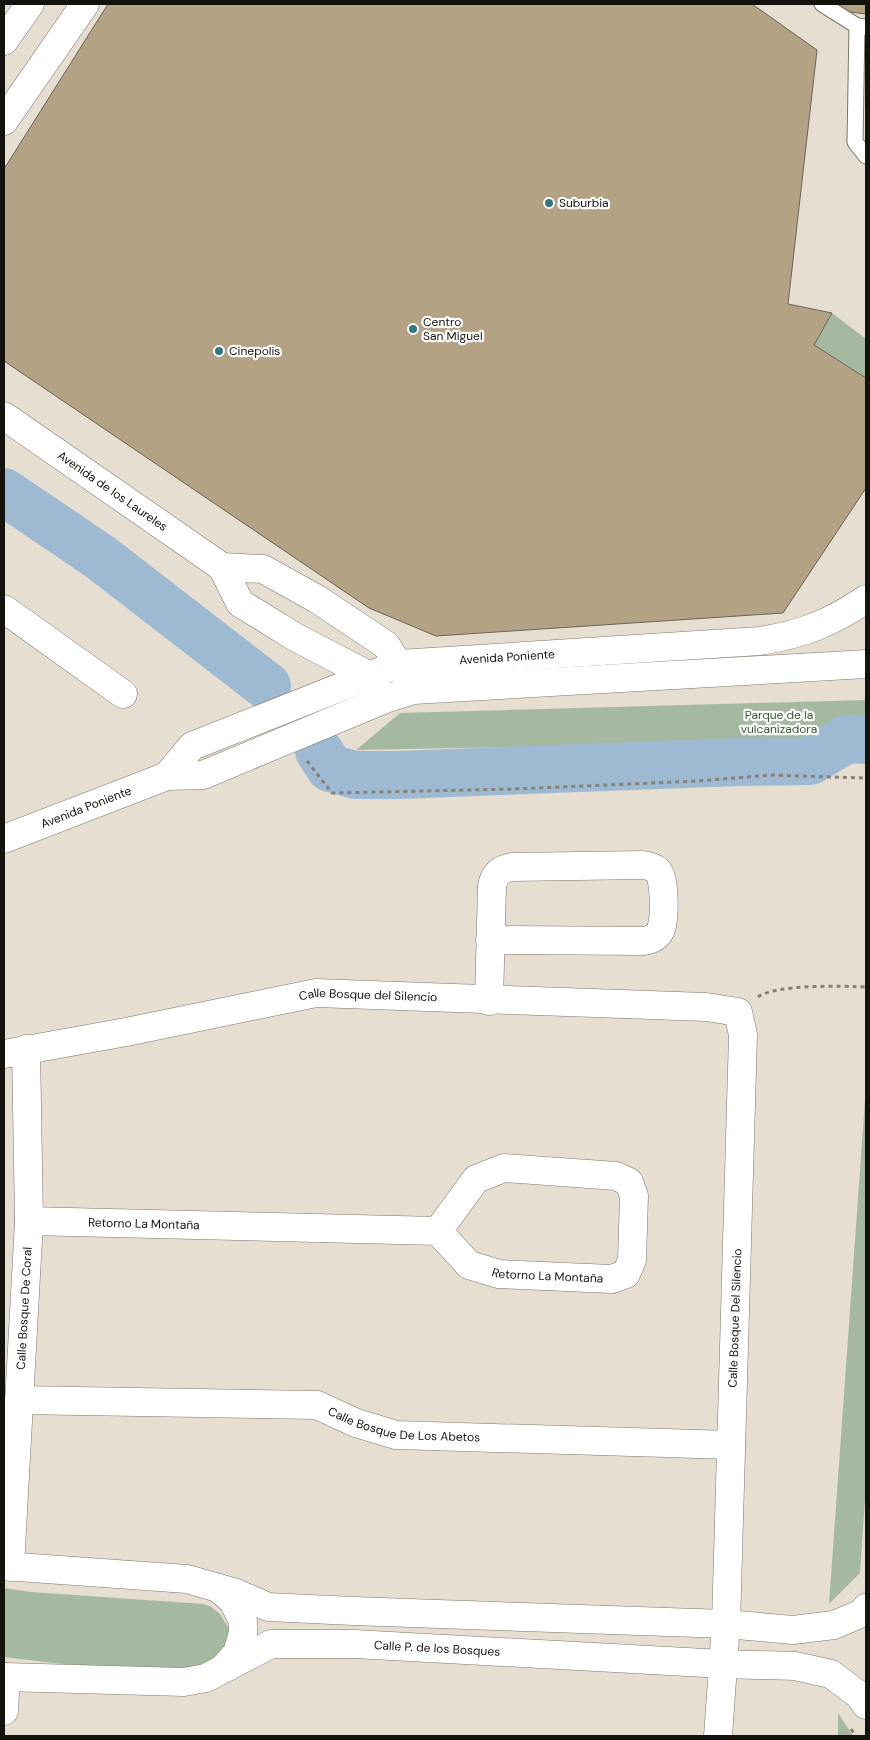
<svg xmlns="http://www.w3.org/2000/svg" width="870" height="1740" viewBox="0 0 870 1740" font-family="'DM Sans',sans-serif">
<rect width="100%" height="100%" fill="#e5ded1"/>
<!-- green -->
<path fill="#a5b9a1" d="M832,313L866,339V378L814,345Z
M866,700V725L842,727L800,741L356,750L400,713Z
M866,1086V1485L860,1573L829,1604Z
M4,1588L31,1592L203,1604L210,1606L220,1614L228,1627L229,1634L223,1654L200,1671L62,1664L4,1657Z
M838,1713L853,1736H838Z"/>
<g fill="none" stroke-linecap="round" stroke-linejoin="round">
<!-- river -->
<path stroke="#9ebad3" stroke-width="48" d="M4,492L100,557L267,686
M319,751L330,768L355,775H399L738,762L810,761L847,739L866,740"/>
</g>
<!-- building -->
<path fill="#b3a384" stroke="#6a6459" d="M108,4H752L817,50L788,304L832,313L814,345L866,378V488L783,613L436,636L369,608L4,361V169Z
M837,4H866V14L850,12Z"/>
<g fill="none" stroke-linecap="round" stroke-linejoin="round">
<defs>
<path id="service" d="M822,4L857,26L866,27
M857,26L855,142L866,156"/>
<g id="minor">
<path d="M4,41L30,4"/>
<path d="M4,121L85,4"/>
<path id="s1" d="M4,416L222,567L240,603L295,637L368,675L380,692"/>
<path d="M222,567L263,569L317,599L386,645L411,684"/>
<path d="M4,609L123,694"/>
<path d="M489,1001L492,886C494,875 500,869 512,867L643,865C649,866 654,867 658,871C665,879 665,918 661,929C658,937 651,940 643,941L490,940"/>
<path id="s2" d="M4,1054L126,1032L316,993L706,1007L738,1012L743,1035L726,1624L718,1736"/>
<path id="s3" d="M29,1221L438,1231L469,1265L499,1274L612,1279L626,1274L632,1260L634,1196L629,1182L616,1176L504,1168L476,1179L438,1231"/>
<path id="s4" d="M19,1400L317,1405L356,1423L396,1435L731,1445"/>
<path id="s5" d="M10,1567L29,1221L26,1049"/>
<path d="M4,1711L6,1677"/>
</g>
<g id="tertiary">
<path d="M4,1566L187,1579L236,1593L268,1607L353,1611L726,1624L793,1630L834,1625L862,1613L866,1608"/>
<path d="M218,1588L233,1601L243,1621V1633L237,1653L223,1669"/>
<path id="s6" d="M4,1677L184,1682L206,1678L271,1644H354L723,1664L795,1666L831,1674L859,1695L866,1705"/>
</g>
<g id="secondary">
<path id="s7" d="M167,776L192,746L399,664L760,641C803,634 831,623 866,599"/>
<path id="s8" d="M4,839L167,776L203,775L385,699L414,690L866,664"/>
</g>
</defs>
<!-- service casing -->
<use href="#service" stroke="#7d766a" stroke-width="17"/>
<!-- minor casing -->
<use href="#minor" stroke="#7d766a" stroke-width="29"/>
<!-- tertiary casing -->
<use href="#tertiary" stroke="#7d766a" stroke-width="29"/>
<!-- secondary casing -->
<use href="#secondary" stroke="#7d766a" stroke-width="29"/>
<!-- path -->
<path stroke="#868178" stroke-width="3" stroke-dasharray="4 4" stroke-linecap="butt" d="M307,761L332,793L514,789L698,781L771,775L866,778
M758,997C775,984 843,986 866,987
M851,1729L856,1736"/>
<!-- service -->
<use href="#service" stroke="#fff" stroke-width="15"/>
<!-- minor -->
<use href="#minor" stroke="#fff" stroke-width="28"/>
<!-- tertiary -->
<use href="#tertiary" stroke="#fff" stroke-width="28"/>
<!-- secondary -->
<use href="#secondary" stroke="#fff" stroke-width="28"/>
</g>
<!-- markers -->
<g fill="#317981" stroke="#fff" stroke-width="2">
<circle cx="549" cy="203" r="5"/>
<circle cx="413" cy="329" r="5"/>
<circle cx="219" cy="351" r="5"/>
</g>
<g text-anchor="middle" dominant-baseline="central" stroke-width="4.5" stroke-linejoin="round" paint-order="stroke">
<!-- poi labels -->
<g font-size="12" fill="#14120d" stroke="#fff" text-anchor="start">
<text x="559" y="203">Suburbia</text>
<text x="423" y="322">Centro<tspan x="423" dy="14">San Miguel</tspan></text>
<text x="229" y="351">Cinepolis</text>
</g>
<!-- street labels -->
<g font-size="12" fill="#14120d" stroke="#fff">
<text stroke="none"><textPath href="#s1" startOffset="132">Avenida de los Laureles</textPath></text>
<text stroke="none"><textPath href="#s7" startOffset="370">Avenida Poniente</textPath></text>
<text stroke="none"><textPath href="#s8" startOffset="88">Avenida Poniente</textPath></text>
<text stroke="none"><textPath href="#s2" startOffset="370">Calle Bosque del Silencio</textPath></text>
<text stroke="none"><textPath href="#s3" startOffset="115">Retorno La Montaña</textPath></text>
<text stroke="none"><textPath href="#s3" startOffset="535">Retorno La Montaña</textPath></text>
<text stroke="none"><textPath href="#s5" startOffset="259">Calle Bosque De Coral</textPath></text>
<text transform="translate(735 1318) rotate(-88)">Calle Bosque Del Silencio</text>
<text stroke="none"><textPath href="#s4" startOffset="389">Calle Bosque De Los Abetos</textPath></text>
<text stroke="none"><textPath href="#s6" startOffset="442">Calle P. de los Bosques</textPath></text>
</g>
<!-- park labels -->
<g font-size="12" fill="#35572d" stroke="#fff">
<text x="779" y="715">Parque de la<tspan x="779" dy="14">vulcanizadora</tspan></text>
</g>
</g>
<!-- border -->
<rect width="870" height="1740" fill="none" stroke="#14120d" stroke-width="10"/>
</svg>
